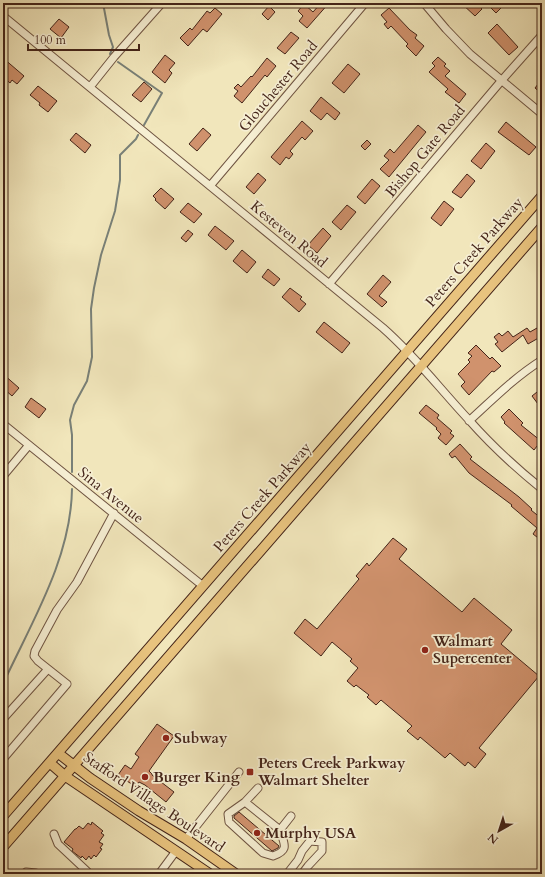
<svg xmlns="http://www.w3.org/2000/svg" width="545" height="877" viewBox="0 0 545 877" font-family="Cardo,serif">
<rect width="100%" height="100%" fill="#f1e6bb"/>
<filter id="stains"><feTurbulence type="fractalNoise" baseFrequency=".005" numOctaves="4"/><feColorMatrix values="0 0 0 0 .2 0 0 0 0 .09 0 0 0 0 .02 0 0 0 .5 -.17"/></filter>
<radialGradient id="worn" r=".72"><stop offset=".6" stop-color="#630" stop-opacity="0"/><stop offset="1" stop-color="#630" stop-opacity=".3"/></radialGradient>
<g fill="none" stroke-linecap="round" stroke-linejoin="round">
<!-- stream -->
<path stroke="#798077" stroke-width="2" d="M103,3L109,35L113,47L110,54
M118,62L162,93L144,125
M72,472V435L70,420L74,405L87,381L92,357L91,309L94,288L101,255L115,211L120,180V155L136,139L138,135
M3,684C31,623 71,559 72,489"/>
</g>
<!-- building -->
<path fill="#d0926d" stroke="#442419" d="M321,3H329L307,28L299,21L303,16L298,11L304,4L313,12Z
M461,3H476L482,9L475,16Z
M492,3H499L502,7L496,13L489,6Z
M269,6L275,12L268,20L262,14Z
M215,8L222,14L207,32L203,29L188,46L180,38L190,28L192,30L207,11L210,13Z
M389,8L410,30L417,35L415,38L424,46L416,56L406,46L408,44L391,26L388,29L384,24L387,22L381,15Z
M59,19L69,27L61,38L50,29Z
M497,24L518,47L509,55L488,33Z
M291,32L299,38L285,54L277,48Z
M165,55L175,63L169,70L172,73L165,83L152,72Z
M438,57L446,64L444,66L450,71L445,76L466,94L459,103L445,92L448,89L429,72L435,66L432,63Z
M3,58L24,76L17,84L12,80L10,83L3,77Z
M267,58L276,66L267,77L265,75L242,103L234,96L238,91L234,88L238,84L241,87L251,76L252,77Z
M348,64L360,74L344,93L332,83Z
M542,79V94L535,88Z
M144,82L152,89L141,102L132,95Z
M38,86L57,101L48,112L39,105L40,103L30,95Z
M321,97L340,113L335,120L327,113L321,120L310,111Z
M302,121L313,131L305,140L302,137L290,151L293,154L289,159L286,157L280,165L271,157Z
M506,122L536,147L529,155L498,132Z
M418,125L426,132L389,177L380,169L389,160L384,156L390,149L394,153Z
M203,128L211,135L197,151L189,144Z
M76,133L91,145L85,153L70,140Z
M367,140L371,144L365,150L361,146Z
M486,143L495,151L481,169L471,161Z
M258,173L266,180L254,194L246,187Z
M467,174L475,181L461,198L452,192Z
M372,179L380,186L365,204L357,197Z
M161,188L174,199L165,209L155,200L156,199L153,196Z
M444,201L454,209L441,226L431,218Z
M188,203L202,214L194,223L180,212Z
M347,205L356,212L341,230L332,222Z
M215,226L234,241L226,250L208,235Z
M323,228L331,236L317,253L308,245Z
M188,230L193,234L186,242L181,238Z
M242,250L256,262L247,273L233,261Z
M268,269L280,279L274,286L262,277Z
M383,275L391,282L379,296L387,302L382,307L367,294Z
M290,288L302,297L300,299L306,304L299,312L282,297Z
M324,322L350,343L342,353L316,332Z
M527,328L530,332L537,328L542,336L528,344L523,335L502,352L495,344L498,342L494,337L499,333L502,336L508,331L513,337Z
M476,345L490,359L492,357L501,366L494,372L492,371L469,395L461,386L465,382L458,374L470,362L468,360L472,356L468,353Z
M3,374L19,388L12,396L3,388Z
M542,388V401L538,404L532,396Z
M31,398L46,409L39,418L25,407Z
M426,405L439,415L437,418L452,431L450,433L454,436L446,445L438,438L441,434L436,429L437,428L419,413Z
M509,409L523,423L521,425L541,441L534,450L504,423L505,422L501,417Z
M460,444L472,457L470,459L519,497L532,509L531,510L542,519V541L533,534L537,528L511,506L512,505L469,473L455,456L452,458L449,454Z
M393,538L407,549L399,559L462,612L474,598L512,630L501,644L539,676L479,748L486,754L475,768L468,762L465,766L450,753L445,758L420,737L418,740L407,731L412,726L381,700L376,705L367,697L369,695L356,685L354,687L347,681L358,668L350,661L352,659L332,642L321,656L294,633L305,619L317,629L359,579L356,576L367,563L369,566Z
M157,724L174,736L149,771L152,774V775L174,792L166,802L145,785L139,782L136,787L118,775L125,765L131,769L139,757L135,754Z
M239,812L279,846L278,848L272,851L234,818V816Z
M92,822L103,831L101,833L104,835L99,842L103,844L100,848L102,849L96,857L94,855L91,859L89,856L86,860L82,856L81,858L72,851L73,849L64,842L75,829H76L79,826L83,829L88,823L91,825Z"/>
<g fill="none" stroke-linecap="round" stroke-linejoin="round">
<defs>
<path id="minor" d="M424,3L446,29L470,54L542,114
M3,16L383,328C415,356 440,389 469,420C491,445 516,468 542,489
M90,87L114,57L162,3
M210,186L365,3
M329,284L502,80L542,35
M469,421C493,399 515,377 542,360
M3,424L203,586
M3,476L29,445
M3,719L48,669
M3,759L67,684L38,661L34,656L35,651L57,610L77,582L114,513
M258,788L245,802L280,830L291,816
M245,802L228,814L229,822L263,853L273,856C290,850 284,844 280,830
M54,834L58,844L90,874
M186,839L239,772
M24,874L26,872L36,873
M159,874L176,851
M287,874L298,860L302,851L310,841L322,842V851L308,866L302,874"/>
<path id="major" d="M58,753L90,778L139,811L186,839L236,874
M50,763L65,776L210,874
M3,816L542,196
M3,847L542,227"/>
</defs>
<!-- minor casing -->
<use href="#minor" stroke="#6f5442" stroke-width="9"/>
<!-- major casing -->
<use href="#major" stroke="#442419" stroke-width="11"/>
<!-- minor -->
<use href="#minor" stroke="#f6efd3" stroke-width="7"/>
<!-- major -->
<use href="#major" stroke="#e8c37e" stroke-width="9"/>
</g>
<!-- markers -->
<g fill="#8f2418" stroke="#f6efd3" stroke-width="1.5">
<circle cx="425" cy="650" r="4"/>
<circle cx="166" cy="738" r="4"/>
<rect x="246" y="768" width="8" height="8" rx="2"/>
<circle cx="145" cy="777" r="4"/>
<circle cx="257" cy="833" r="4"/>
</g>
<g text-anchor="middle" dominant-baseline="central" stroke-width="3.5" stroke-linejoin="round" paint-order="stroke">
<!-- street labels -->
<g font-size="15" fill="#442419" stroke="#f6efd3">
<text transform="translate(278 86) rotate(-50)">Glouchester Road</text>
<text transform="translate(425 151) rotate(-50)">Bishop Gate Road</text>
<text transform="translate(289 234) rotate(40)">Kesteven Road</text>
<text transform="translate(474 252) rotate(-49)">Peters Creek Parkway</text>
<text transform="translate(111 495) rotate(39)">Sina Avenue</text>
<text transform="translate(262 497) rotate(-49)">Peters Creek Parkway</text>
<text transform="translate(154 802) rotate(34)">Stafford Village Boulevard</text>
</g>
<!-- poi labels -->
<g font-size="15" font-weight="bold" fill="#442419" stroke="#f6efd3" text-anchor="start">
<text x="433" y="641">Walmart<tspan x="433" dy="17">Supercenter</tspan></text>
<text x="174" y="738">Subway</text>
<text x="258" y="763">Peters Creek Parkway<tspan x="258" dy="17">Walmart Shelter</tspan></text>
<text x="153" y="777">Burger King</text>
<text x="265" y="833">Murphy USA</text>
</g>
</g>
<!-- margin -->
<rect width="545" height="877" fill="none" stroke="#f1e6bb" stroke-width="16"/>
<rect x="4" y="4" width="537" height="869" fill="none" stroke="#442419" stroke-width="2"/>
<rect x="8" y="8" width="529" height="861" fill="none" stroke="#442419"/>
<!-- north arrow -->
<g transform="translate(499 831) rotate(219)" stroke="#f6efd3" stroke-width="3" paint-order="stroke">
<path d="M0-3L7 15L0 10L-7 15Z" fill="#442419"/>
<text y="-6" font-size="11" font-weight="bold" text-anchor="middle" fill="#442419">N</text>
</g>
<!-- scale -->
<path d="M28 44v6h111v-6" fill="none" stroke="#442419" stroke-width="2"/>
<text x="34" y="44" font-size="12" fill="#442419" stroke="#f6efd3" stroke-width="3" paint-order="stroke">100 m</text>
<rect width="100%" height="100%" filter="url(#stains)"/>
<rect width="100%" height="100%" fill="url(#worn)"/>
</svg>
